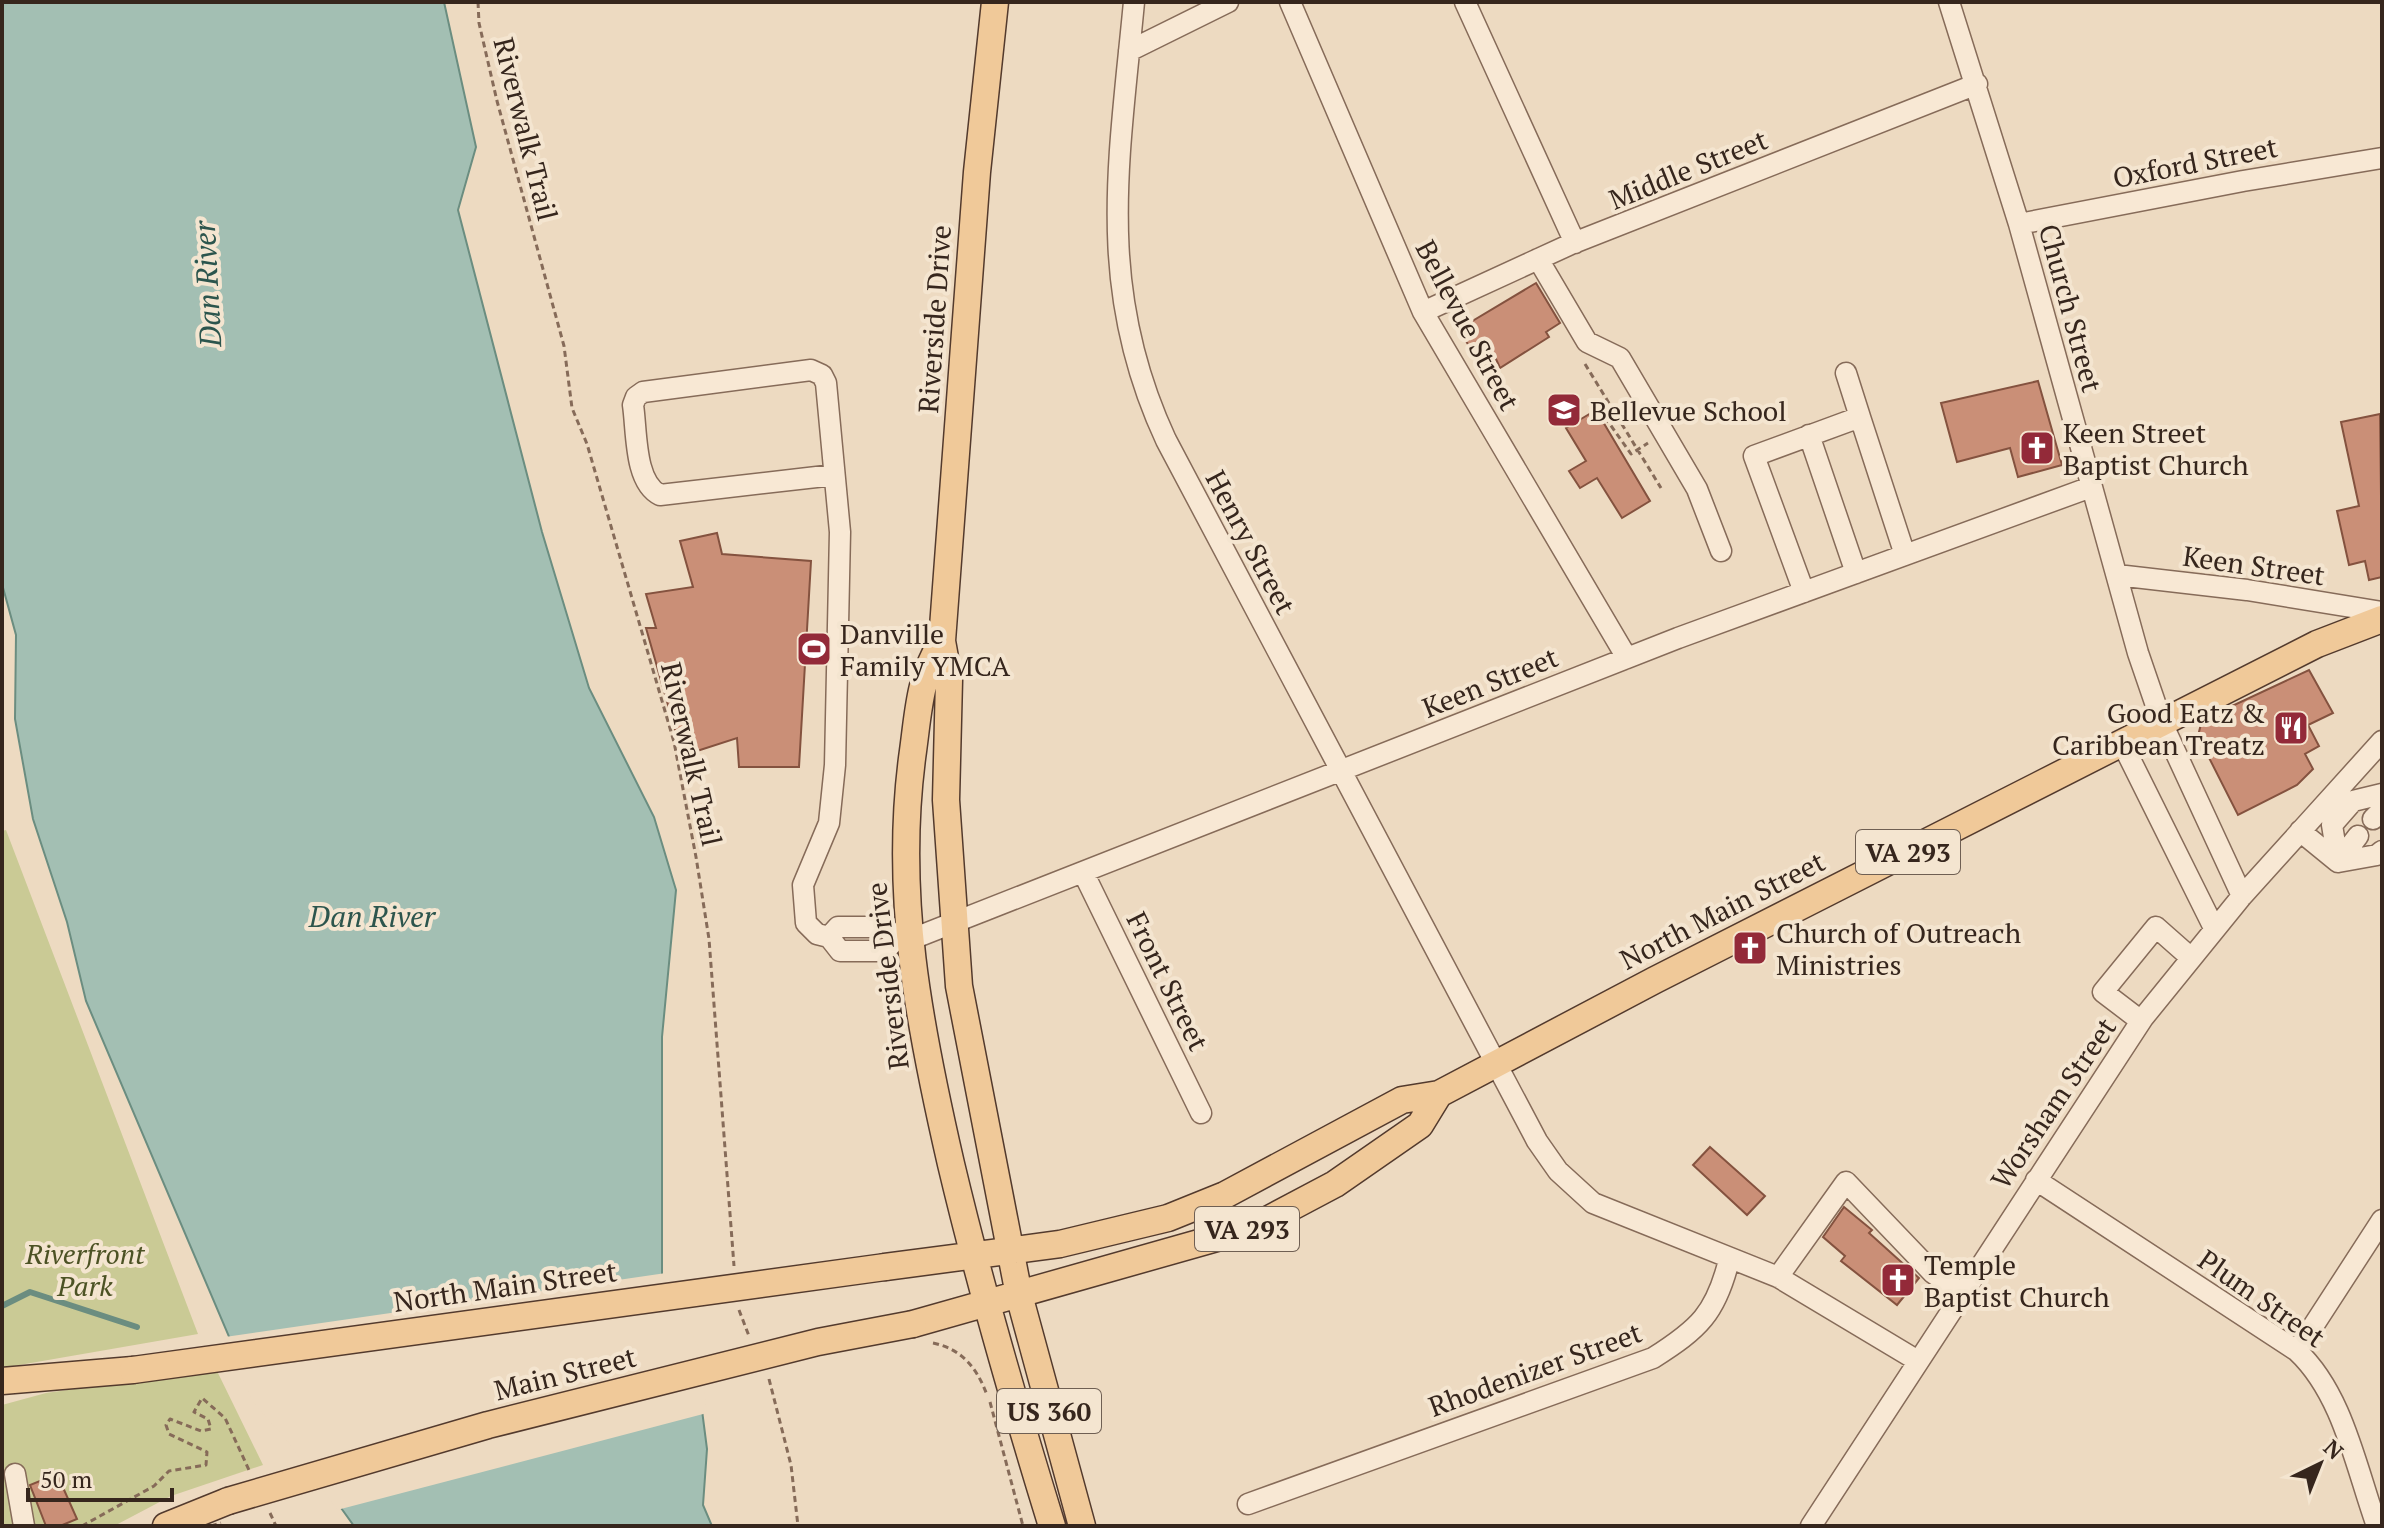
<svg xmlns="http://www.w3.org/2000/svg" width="2384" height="1528" viewBox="0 0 2384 1528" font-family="'PT Serif',serif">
<rect width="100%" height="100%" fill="#eddac1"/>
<!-- green -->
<path fill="#caca95" d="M6,830L198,1334L2,1368V831Z
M216,1369L263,1465L171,1496L114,1526H2V1405L46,1393Z"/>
<!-- water -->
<path fill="#a3bfb3" stroke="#6b8d80" stroke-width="2" d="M2,2H444L476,147L458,210L542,532L589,688L654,817L676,890L662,1037V1274L694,1348L707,1449L703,1505L712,1526H354L293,1441L256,1400L86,1001L67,922L33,819L15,719L16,635L2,584Z"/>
<!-- pier -->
<path fill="#eddac1" d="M666,1273L698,1347L707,1413L337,1510L290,1444L253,1402L225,1337Z"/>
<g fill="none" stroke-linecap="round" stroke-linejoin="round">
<!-- stream -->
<path stroke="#6b8d80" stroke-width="6" d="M2,1306L30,1292L137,1327"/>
</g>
<!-- building -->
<path fill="#ca8f77" stroke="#84523f" stroke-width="2" d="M1536,283L1560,323L1546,332L1549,337L1500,368L1496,359L1482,368L1459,329Z
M2038,381L2062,465L2018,477L2010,448L1957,462L1941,403Z
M1596,410L1650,501L1622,518L1597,478L1580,488L1569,471L1586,461L1566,428Z
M2380,414L2382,577L2369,580L2365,561L2349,565L2337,511L2359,506L2341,422Z
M717,533L722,554L811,561L799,767H739L737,738L697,751L686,730L676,733L646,628H656L646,594L693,587L680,541Z
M2309,670L2333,713L2308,725L2319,746L2305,754L2313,769L2297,785L2238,815L2198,736L2202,720Z
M1710,1147L1765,1196L1747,1215L1693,1165Z
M1844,1207L1872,1230L1869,1233L1919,1278L1897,1305L1841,1261L1845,1256L1823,1237Z
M57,1474L77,1519L60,1526H46L30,1485Z"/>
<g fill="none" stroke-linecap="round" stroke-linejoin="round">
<defs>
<path id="minor" d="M1134,2C1119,161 1095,288 1166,440L1537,1141L1558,1171L1593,1203L1778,1277L1918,1361
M1290,2L1423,312L1627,658
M1465,2L1575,243
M1949,2L2019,224L2138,653L2162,723L2242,896
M1129,51L1228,2
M2019,224L2243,181L2382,158
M1538,259L1587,342L1620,358L1697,489L1721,551
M1423,312L1571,244L1977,84
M1846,373L1860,417
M1809,435L1856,573
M834,475L660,495C634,482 637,431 633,405L636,397L643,392L811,370L822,375L826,383L840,532L835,765L829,823L803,885L806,923L817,934L829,937L840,951H885L897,938
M2117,575L2247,590L2382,612
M1804,592L1754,456L1860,417L1905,555
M2122,743L2214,928
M2382,794L2353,801L2332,825L2338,862L2377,855L2382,851
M2373,819L2382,810
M2300,831L2338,862L2358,836
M1084,874L1201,1113
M829,937L838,927H885L897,938L912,939L1678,638L2091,487
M2141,1021L2103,992L2156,927L2190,957
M2036,1180L2297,1351C2343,1394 2356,1468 2377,1526
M1778,1277L1846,1182L1933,1273L1962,1293
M2297,1351L2382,1220
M15,1474L24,1526
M1248,1504L1653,1358C1699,1329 1716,1313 1729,1260
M1811,1526L2143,1018L2242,896L2382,741"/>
<path id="major" d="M995,2L977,172L942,641L949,680L946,800L959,986L1019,1295L1082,1526
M942,641C919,680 919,707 913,751C893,894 919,1025 951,1164C980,1286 1015,1406 1052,1526
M885,1267L1060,1244L1168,1218L1225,1195L1402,1100L1439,1094L1655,980L2317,644L2382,619
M913,1324L1252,1228L1335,1184L1420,1125L1439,1094
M2,1381L133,1370
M166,1526L228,1501"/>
</defs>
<!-- minor casing -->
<use href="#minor" stroke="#866b59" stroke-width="23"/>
<!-- major casing -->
<use href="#major" stroke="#533a2d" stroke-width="29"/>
<!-- path -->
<path stroke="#866b59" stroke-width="3" stroke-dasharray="6 4" stroke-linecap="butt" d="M478,2L479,23L497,101L564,346L572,408L587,444L674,742L696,857L709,939L734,1266
M1585,364L1661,488
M1598,415L1602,413L1631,454L1648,443
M739,1310L749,1336
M933,1343C962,1349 977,1368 987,1395
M769,1379L791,1465L798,1526
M990,1402L1023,1526
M270,1513L276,1526
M82,1526L154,1486L169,1471L206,1465L207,1452L169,1434L166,1425L170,1419L201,1431L211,1429L208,1419L194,1412L202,1398L225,1418L249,1470"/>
<!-- minor -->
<use href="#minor" stroke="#f8e8d4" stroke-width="20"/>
<!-- major -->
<use href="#major" stroke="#f0c999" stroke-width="26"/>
<defs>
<path id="major-bridge" d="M133,1370L885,1267
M228,1501L488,1425L818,1342L913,1324"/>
</defs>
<!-- major-bridge casing -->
<use href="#major-bridge" stroke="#533a2d" stroke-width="29" stroke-linecap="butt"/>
<!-- path-bridge -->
<path stroke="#866b59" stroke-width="3" stroke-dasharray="6 4" stroke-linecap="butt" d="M211,1526L221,1523"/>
<!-- major-bridge -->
<use href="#major-bridge" stroke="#f0c999" stroke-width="26"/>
</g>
<!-- icons -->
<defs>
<symbol id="school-square" viewBox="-11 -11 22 22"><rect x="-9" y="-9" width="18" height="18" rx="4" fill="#932a39" stroke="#f4e5d0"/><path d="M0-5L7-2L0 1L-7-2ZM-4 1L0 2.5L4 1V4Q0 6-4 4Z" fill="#fff"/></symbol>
<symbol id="church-square" viewBox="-11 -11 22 22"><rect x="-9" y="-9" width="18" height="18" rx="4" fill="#932a39" stroke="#f4e5d0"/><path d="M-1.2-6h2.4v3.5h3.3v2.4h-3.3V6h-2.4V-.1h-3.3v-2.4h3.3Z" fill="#fff"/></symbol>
<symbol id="stadium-square" viewBox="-11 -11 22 22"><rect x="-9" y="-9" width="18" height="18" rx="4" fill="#932a39" stroke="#f4e5d0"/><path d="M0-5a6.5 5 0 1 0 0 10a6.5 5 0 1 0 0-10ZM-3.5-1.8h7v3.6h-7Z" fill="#fff"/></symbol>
<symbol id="restaurant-square" viewBox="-11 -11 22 22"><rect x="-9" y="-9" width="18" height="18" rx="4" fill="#932a39" stroke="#f4e5d0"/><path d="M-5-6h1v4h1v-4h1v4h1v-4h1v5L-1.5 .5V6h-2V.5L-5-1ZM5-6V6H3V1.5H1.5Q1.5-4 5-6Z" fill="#fff"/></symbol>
</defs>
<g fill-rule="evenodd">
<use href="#school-square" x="1544" y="390" width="40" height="40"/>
<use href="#church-square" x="2017" y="428" width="40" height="40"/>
<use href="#stadium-square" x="794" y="629" width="40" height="40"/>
<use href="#restaurant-square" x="2271" y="708" width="40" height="40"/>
<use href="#church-square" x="1730" y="928" width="40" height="40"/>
<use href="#church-square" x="1878" y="1260" width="40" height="40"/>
</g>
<g text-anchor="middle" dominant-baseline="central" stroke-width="8" stroke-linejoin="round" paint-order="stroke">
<!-- shield labels -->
<g fill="#f4e5d0" stroke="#6f5f53" stroke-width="2">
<rect x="1856" y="830" width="104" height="44" rx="6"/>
<rect x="1195" y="1207" width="104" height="44" rx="6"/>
<rect x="997" y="1389" width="104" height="44" rx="6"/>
</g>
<g font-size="26" font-weight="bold" fill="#36261d">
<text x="1908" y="852">VA 293</text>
<text x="1247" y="1229">VA 293</text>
<text x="1049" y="1411">US 360</text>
</g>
<!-- street labels -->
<g font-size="28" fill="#36261d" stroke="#f4e5d0">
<text transform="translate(526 129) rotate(76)">Riverwalk Trail</text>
<text transform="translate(2195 162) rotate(-11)">Oxford Street</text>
<text transform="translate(1688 169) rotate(-22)">Middle Street</text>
<text transform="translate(2071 308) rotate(75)">Church Street</text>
<text transform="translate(934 319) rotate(-86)">Riverside Drive</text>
<text transform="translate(1468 325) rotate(62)">Bellevue Street</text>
<text transform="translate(1251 542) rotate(62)">Henry Street</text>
<text transform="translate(2254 565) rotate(8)">Keen Street</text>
<text transform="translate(1490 682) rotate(-22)">Keen Street</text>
<text transform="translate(692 754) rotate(77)">Riverwalk Trail</text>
<text transform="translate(1722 910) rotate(-27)">North Main Street</text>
<text transform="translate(887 976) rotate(-97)">Riverside Drive</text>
<text transform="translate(1168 981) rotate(64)">Front Street</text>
<text transform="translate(2053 1103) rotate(-56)">Worsham Street</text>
<text transform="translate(505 1286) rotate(-8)">North Main Street</text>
<text transform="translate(2262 1298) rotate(35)">Plum Street</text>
<text transform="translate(1535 1369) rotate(-20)">Rhodenizer Street</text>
<text transform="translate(565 1373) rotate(-14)">Main Street</text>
</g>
<!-- poi labels -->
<g font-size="28" fill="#36261d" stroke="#f4e5d0" text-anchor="start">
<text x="1590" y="410">Bellevue School</text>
<text x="2063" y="432">Keen Street<tspan x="2063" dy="32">Baptist Church</tspan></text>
<text x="840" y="633">Danville<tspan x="840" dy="32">Family YMCA</tspan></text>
<text x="2265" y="712" text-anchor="end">Good Eatz &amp;<tspan x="2265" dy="32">Caribbean Treatz</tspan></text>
<text x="1776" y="932">Church of Outreach<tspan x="1776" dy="32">Ministries</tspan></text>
<text x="1924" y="1264">Temple<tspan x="1924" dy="32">Baptist Church</tspan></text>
</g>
<!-- park labels -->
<g font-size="28" font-style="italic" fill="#4c5224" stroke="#f4e5d0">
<text x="85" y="1253">Riverfront<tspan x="85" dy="32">Park</tspan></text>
</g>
<!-- water labels -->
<g font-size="30" font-style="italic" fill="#2c554d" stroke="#f4e5d0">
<text transform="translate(207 284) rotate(-93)">Dan River</text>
<text x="372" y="916">Dan River</text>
</g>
</g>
<!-- border -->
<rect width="2384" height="1528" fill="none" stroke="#36261d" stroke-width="8"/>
<!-- north arrow -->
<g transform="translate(2320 1464) rotate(43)" stroke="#f4e5d0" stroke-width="6" paint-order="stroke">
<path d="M0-6L14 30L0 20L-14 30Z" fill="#36261d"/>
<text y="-12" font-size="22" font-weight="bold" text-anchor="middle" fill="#36261d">N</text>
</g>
<!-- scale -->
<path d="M28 1488v12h144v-12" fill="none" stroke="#36261d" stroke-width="4"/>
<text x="40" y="1488" font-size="24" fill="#36261d" stroke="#f4e5d0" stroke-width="6" paint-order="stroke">50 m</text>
</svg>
